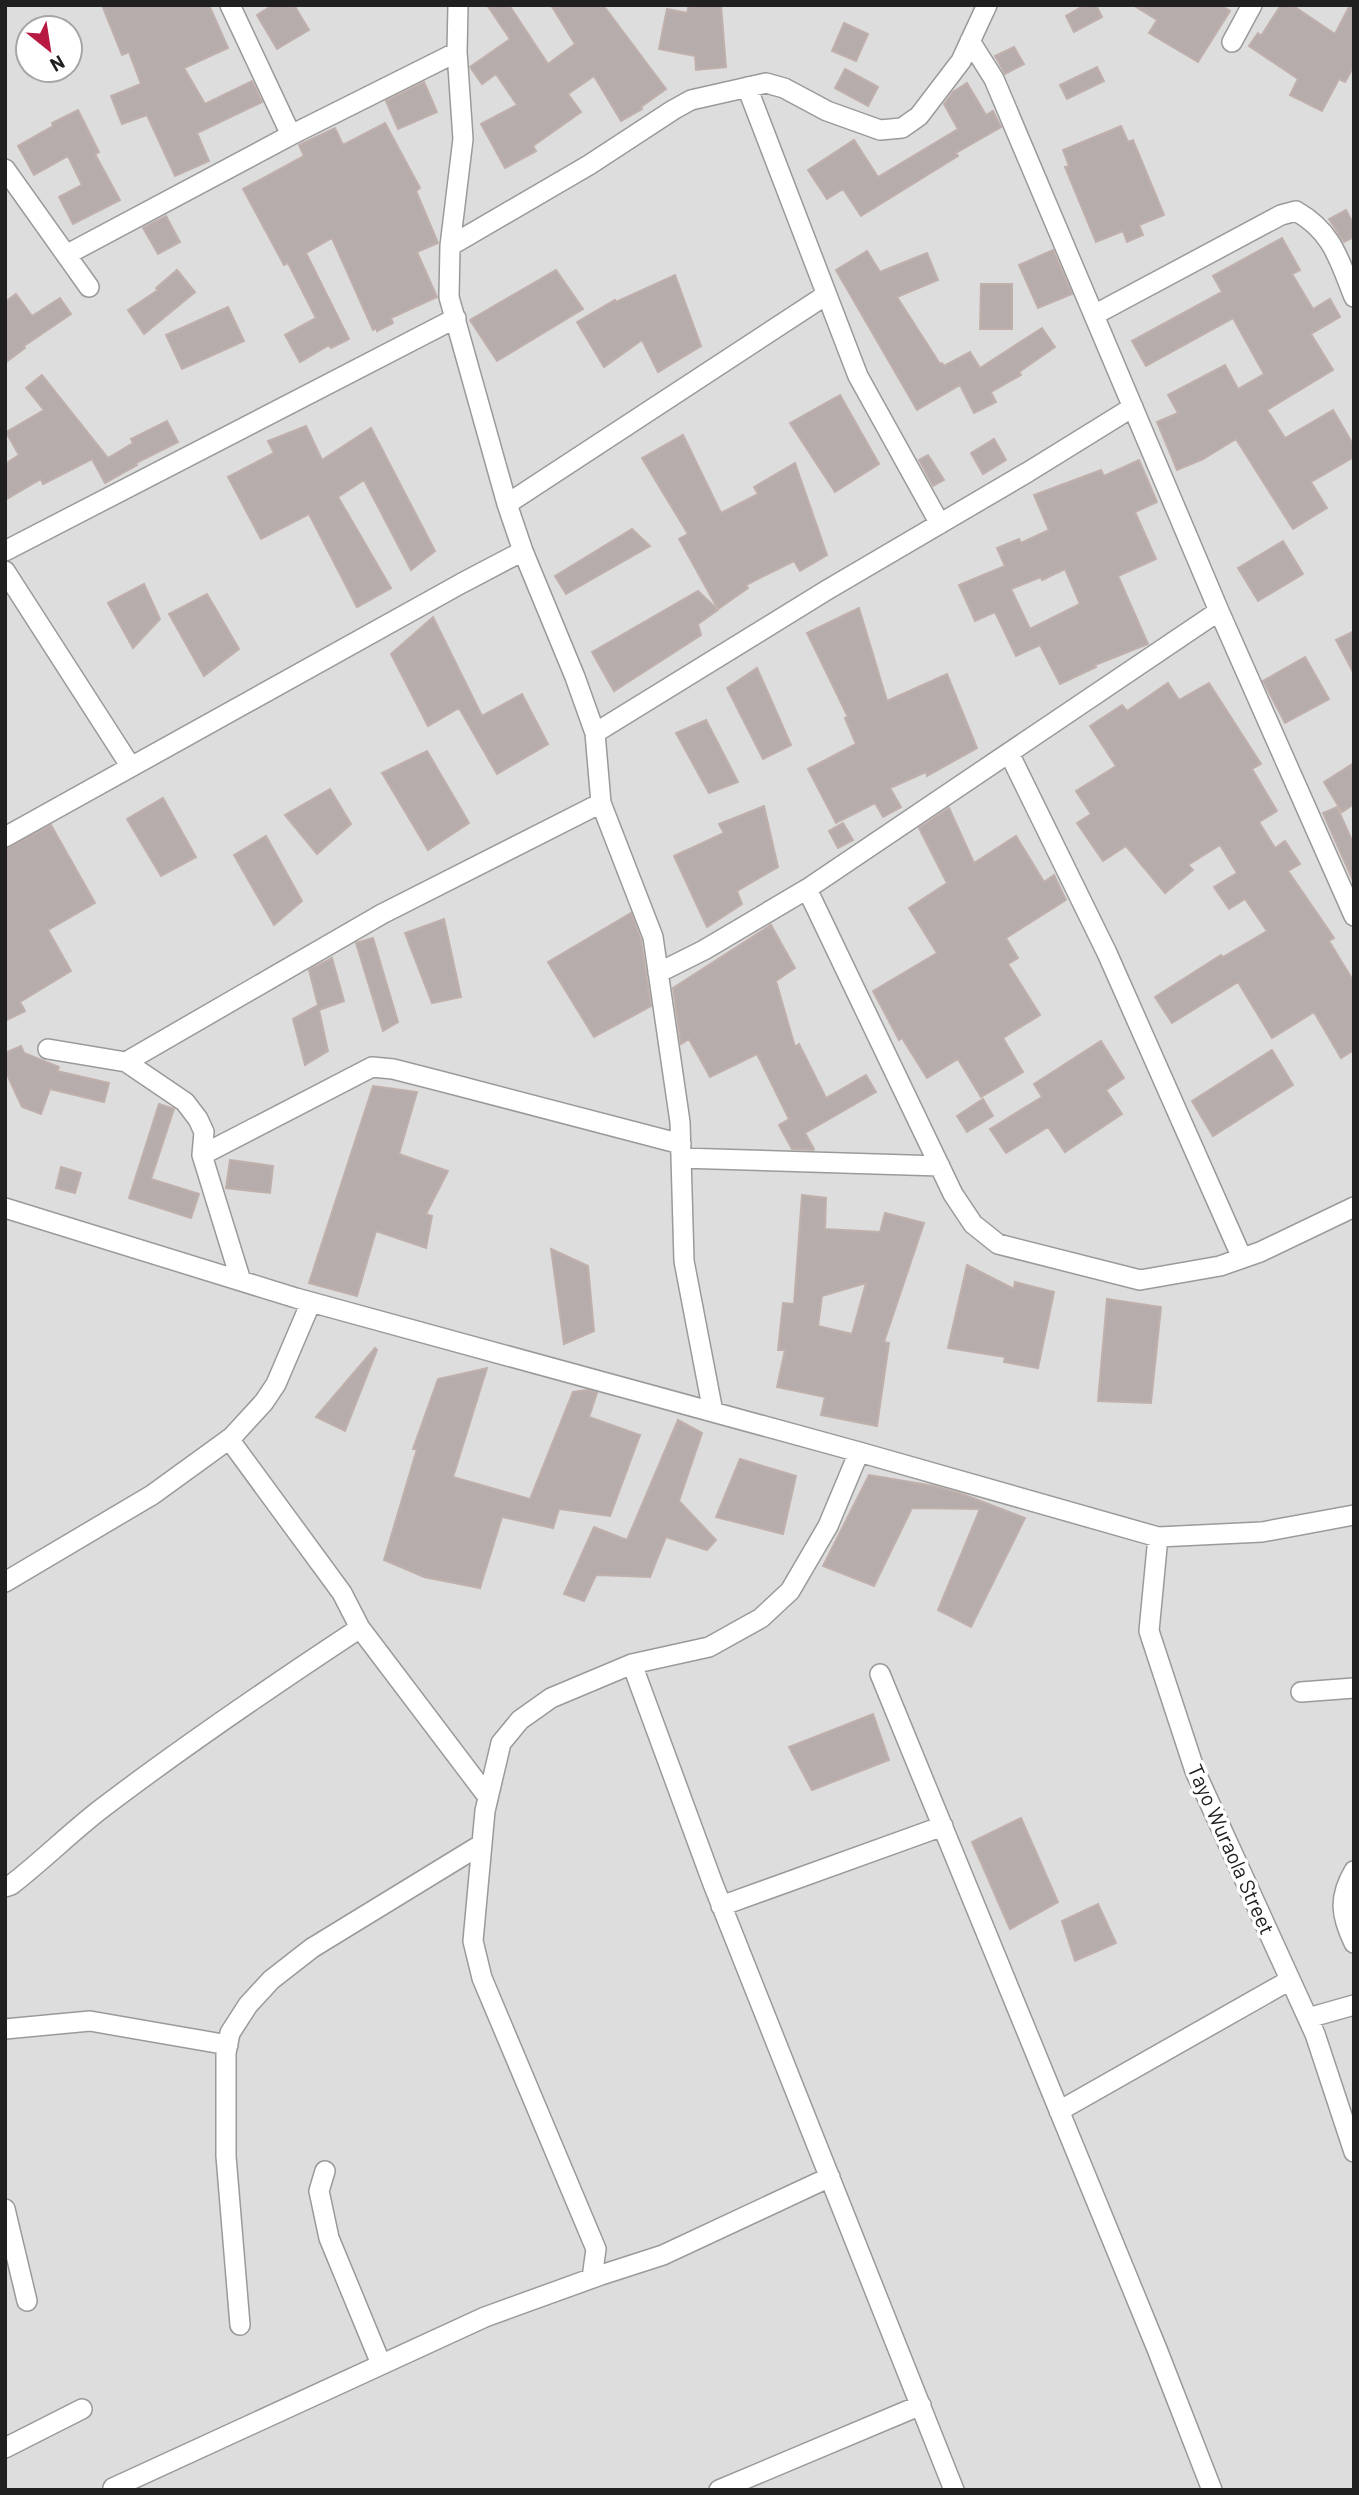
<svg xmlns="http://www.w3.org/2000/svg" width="1359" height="2495" viewBox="0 0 1359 2495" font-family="Barlow,sans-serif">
<rect width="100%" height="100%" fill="#f0ebe8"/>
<!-- residential -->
<path fill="#deddde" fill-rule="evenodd" d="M5,5H1354V2490H5ZM28,28H70V70H28Z"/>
<!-- building -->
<path fill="#b5acab" stroke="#c0b0ac" stroke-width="2" fill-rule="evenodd" d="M102,5H209L228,48L184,68L205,104L252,81L262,102L197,133L209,161L175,176L147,115L122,124L111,96L141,84L129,52L122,55Z
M273,5H294L309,30L277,49L257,15Z
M487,5H509L548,64L575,44L551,5H603L666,89L641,107L642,109L621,121L594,76L568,94L581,112L533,146L536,151L505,168L481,124L517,105L496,74L482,84L470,67L510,39Z
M689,5H721L726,67L696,70L695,56L659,49L667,9L687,13Z
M1085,5H1096L1102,17L1074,32L1066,16Z
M1133,5H1221L1230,11L1198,62L1149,33L1157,20Z
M1281,5H1292L1335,34L1350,5H1354V66L1345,82L1339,79L1322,111L1290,95L1298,79L1249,46L1258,33L1261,36Z
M844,23L868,34L856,61L832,51Z
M1014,47L1024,64L1005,74L995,56Z
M1097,67L1104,81L1067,99L1060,85Z
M845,69L878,87L868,106L835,88Z
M424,82L437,112L398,129L386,101Z
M967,83L986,115L993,111L1001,127L956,153L958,156L861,216L843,189L827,199L808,170L854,140L878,177L958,129L944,104L953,92Z
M78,110L99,152L95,154L120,200L73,224L59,197L82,185L68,156L34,175L18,146L53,126L52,123Z
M385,123L420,188L416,191L438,243L417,252L437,297L391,318L393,323L377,331L376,328L373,330L332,238L306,253L349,339L331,348L329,345L300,362L285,335L316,318L288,263L284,265L243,189L304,156L299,145L335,128L343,145Z
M1121,126L1128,142L1133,140L1164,215L1139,225L1143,235L1127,242L1123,231L1096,242L1065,167L1069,166L1063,150Z
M1346,210L1354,225V237L1344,242L1329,219Z
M166,216L180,242L158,254L143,228Z
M1282,238L1300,270L1292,274L1313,309L1330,299L1340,317L1311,334L1333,370L1267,410L1285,438L1333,410L1354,446V457L1311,482L1327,508L1293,529L1236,439L1203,459L1177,470L1157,422L1178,413L1168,395L1225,365L1238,389L1264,374L1233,318L1146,366L1132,341L1222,292L1213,276Z
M1053,250L1072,294L1038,308L1019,265Z
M867,251L880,272L927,253L938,280L897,297L940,364L942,363L944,366L970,352L980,368L1042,328L1055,347L1019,372L1021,375L991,392L996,402L974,413L960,385L917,410L836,270Z
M177,270L195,292L144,334L128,310L158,290L156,288Z
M556,270L583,309L497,361L470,320Z
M675,275L701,346L658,372L642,340L604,367L577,322L615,300L616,302Z
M981,284H1012V329H980Z
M16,294L32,316L60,298L71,314L24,346L25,348L5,363V302Z
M228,307L244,341L182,369L166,335Z
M42,375L108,458L133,443L131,439L167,421L178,442L136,463L137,465L105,483L92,459L43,484L41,479L5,500V464L19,455L6,432L44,410L26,388Z
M840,395L879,464L835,492L790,423Z
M306,426L322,460L371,428L435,551L411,570L364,480L338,497L391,588L357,607L309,514L261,539L228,477L274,453L268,441Z
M683,435L721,513L758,494L754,487L795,463L827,555L800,571L794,561L746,585L748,588L718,609L679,539L688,534L642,458Z
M994,439L1006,460L983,474L971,453Z
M928,455L944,480L933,486L919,460Z
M1139,460L1157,502L1135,512L1156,559L1118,576L1148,644L1095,665L1096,667L1060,684L1040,645L1016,656L995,612L975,621L959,585L1005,566L997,548L1019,539L1021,543L1049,530L1034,495L1101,470L1104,476ZM1065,569L1080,604L1030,629L1011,589L1041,577L1042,580Z
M632,529L650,546L566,594L555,576Z
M1283,541L1303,574L1258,601L1238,568Z
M144,584L160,619L133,648L108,603Z
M698,591L718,610L698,624L701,635L614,691L592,652Z
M207,594L239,649L204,676L169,614Z
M859,608L887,701L947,674L977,748L927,776L926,772L890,788L901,807L883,817L875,803L836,823L808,769L856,744L845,718L848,717L807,633Z
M433,617L482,716L522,694L548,744L497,774L459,708L428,726L391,654Z
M1354,631V674L1336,640Z
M1305,657L1329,699L1285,723L1263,681Z
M757,668L791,745L763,759L727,688Z
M1168,683L1179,700L1209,683L1261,764L1252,769L1277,811L1259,822L1275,848L1285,841L1300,864L1288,871L1334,938L1329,941L1354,982V1050L1341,1058L1314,1012L1272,1038L1238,982L1172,1023L1155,997L1221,955L1223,957L1267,931L1245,899L1229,909L1214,887L1237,873L1220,845L1188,865L1193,870L1165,893L1126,846L1103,861L1077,823L1091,814L1076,791L1116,766L1090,726L1122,705L1127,711Z
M706,720L738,782L709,793L676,733Z
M427,751L469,823L428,850L382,773Z
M1354,763V804L1342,812L1324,782Z
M330,789L351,824L317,854L285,815Z
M163,798L196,857L161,876L127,819Z
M764,806L778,867L737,891L742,904L707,927L674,856L724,833L719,824Z
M1337,807L1354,845V883L1323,813Z
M949,808L974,863L1016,836L1044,882L1054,875L1066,900L1006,938L1018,958L1008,964L1040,1015L1003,1038L1023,1072L981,1097L958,1059L927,1078L902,1038L899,1040L873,991L937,953L909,908L947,883L919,828Z
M843,823L853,840L838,848L829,831Z
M51,825L95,903L48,930L71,971L20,1002L25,1011L5,1021V849Z
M266,836L302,901L274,925L234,855Z
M631,913L641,940L651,1006L594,1037L548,962Z
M444,919L461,997L432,1003L405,933Z
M771,925L795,968L776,981L795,1047L799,1044L826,1098L866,1075L876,1092L805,1133L814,1149L813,1150L792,1149L779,1125L789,1119L757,1054L710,1077L689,1039L681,1044L673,988Z
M373,938L398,1022L383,1031L356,943Z
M332,958L344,1001L319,1010L328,1051L305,1065L293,1019L318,1005L309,970Z
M1101,1041L1124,1078L1106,1090L1122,1114L1065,1152L1048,1127L1006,1153L990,1129L1042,1097L1034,1084Z
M21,1046L24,1053L59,1067L57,1071L109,1083L104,1102L50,1089L41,1114L22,1107L5,1070V1053Z
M1272,1050L1293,1085L1213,1136L1192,1101Z
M373,1086L417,1092L399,1154L448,1171L426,1214L432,1216L426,1248L376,1231L357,1296L309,1283Z
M983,1099L993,1116L967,1132L957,1116Z
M159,1104L174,1109L151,1179L199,1194L191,1218L129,1198Z
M230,1160L273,1166L270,1193L226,1188Z
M61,1167L81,1173L75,1193L56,1188Z
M802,1195L826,1198L825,1229L880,1232L885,1213L924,1223L884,1342L889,1343L877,1426L821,1415L825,1397L777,1387L785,1350H778L783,1303L794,1304ZM866,1283L852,1334L818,1326L822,1296Z
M551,1249L588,1266L594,1331L564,1344Z
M967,1265L1014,1289L1015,1282L1054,1292L1038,1368L1004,1362L1005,1357L948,1348Z
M1107,1299L1161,1307L1151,1403L1098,1401Z
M375,1348L377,1350L345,1431L316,1417Z
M487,1368L453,1477L530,1499L573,1392L588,1390L597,1393L589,1417L640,1435L610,1516L559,1509L553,1528L502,1517L480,1588L424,1577L384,1560L417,1449H413L438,1379Z
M678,1420L702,1433L679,1501L716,1540L707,1550L666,1537L650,1577L596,1575L584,1601L564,1594L594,1527L627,1540Z
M740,1459L796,1476L783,1534L716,1517Z
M869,1475L934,1486L965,1495L1025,1518L971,1627L938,1610L980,1509L912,1508L874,1586L823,1566Z
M873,1714L889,1760L812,1790L789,1747Z
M1021,1818L1058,1902L1010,1929L972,1842Z
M1098,1904L1116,1943L1075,1961L1062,1921Z"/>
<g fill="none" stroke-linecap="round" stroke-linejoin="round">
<defs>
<path id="street" d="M230,5L291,135
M458,5L457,52L463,139L450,246L449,297L507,504L523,551L575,677L595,733L601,803L653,937L680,1122L684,1261L713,1412
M970,41L994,79L1219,611L1354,916
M1232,42L1252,5
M747,87L858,376L940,524
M5,169L89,287
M450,246L589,165L673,110L691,100L766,83L784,88L827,111L880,130L902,128L919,116L961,61L987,5
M66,255L291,135L457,52
M1094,315L1281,215L1296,211C1333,232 1339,260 1354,297
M507,504L826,295
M5,551L456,318
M5,571L131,767
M595,733L827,590L1028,472L1133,407
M1009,753L1107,953L1242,1258
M5,837L462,583L523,551
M807,889L953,1194L973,1224L998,1244L1140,1280L1220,1266L1260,1252L1354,1207
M658,973L704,950L807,889L1219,611
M48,1049L126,1062L185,1102L198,1119L204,1132L202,1155L241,1281
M126,1062L382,914L601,803
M202,1155L372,1067L393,1069L440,1081L681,1144
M681,1158L940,1166
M5,1208L296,1298L859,1452L1158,1537L1262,1532L1354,1515
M229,1439L342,1593L360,1628L488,1797
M1158,1537L1149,1631L1195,1771L1315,2034L1354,2152
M5,1582L152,1495L232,1437L264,1402L276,1384L311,1302
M632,1664L713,1884L954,2490
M880,1674L1157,2349L1212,2490
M1301,1692L1354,1688
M1354,1871C1338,1898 1341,1916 1354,1943
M5,1887L11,1885C42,1861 70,1833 101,1809C185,1745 272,1686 360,1628
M721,1906L943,1826
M1308,2018L1354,2005
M5,2029L90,2021L228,2045
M1059,2111L1290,1980
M325,2171L319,2191L329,2238L381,2364
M5,2209L27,2301
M592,2278L596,2249L482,1978L473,1941L485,1811L501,1743L520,1720L551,1698L632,1664L709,1647L761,1618L790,1591L828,1526L859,1452
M240,2325L226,2156V2053L230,2033L248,2005L271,1980L312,1948L482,1844
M5,2448L82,2409
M113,2488L485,2317L601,2275L663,2255L830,2177
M719,2490L921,2405"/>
</defs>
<!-- street casing -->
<use href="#street" stroke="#9a9a9a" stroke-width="22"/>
<!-- street -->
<use href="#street" stroke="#fff" stroke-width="19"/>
</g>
<g text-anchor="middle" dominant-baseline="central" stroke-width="7" stroke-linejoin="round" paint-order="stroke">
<!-- street labels -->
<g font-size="21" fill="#202020" stroke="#fff">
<text transform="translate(1232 1849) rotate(66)">Tayo Wuraola Street</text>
</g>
</g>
<!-- border -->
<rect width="1359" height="2495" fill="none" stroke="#202020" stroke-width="14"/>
<!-- north arrow -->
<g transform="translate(49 49) rotate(150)"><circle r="33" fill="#ffffff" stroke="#a6a6a6" stroke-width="2"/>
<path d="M0-5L12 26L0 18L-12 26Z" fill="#b71942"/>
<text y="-10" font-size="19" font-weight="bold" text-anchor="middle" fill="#202020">N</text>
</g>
</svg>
